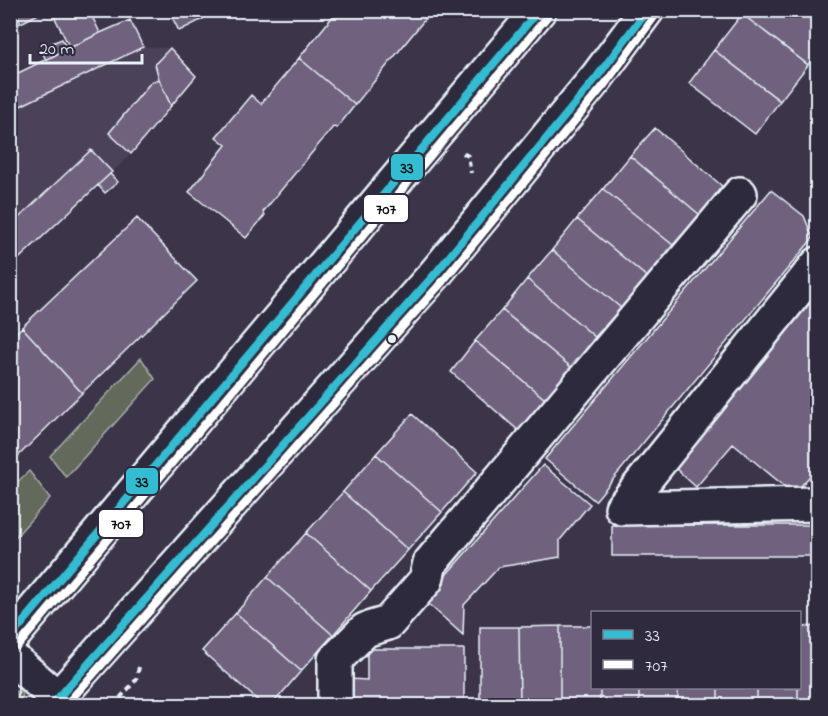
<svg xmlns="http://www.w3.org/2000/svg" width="828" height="716" viewBox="0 0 828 716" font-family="'Indie Flower',sans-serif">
<rect width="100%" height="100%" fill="#3c354a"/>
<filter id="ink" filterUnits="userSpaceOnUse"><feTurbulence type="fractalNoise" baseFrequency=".0167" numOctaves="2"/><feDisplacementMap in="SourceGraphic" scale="12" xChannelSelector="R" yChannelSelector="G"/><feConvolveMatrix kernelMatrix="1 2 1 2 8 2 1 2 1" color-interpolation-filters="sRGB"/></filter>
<g filter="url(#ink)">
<!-- built -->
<path fill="#4b425a" d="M130,20L143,47L170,48L196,76L131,154L11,267V77L100,33Z"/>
<!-- grass -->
<path fill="#646a5c" stroke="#a6aeaa" stroke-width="1.5" d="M141,358L155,379L66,477L50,456Z
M29,471L50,498L11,542V488Z
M11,691L22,692L23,702L19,705H11Z"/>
<!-- building -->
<path fill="#6f627e" stroke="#e8f1f8" stroke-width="1.5" d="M10,10H15L21,23L10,28Z
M15,10H46L21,23Z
M51,10H89L100,33L70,48Z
M175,10H199L203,19L179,31L170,13Z
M338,10H414L425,19L355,105L299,58Z
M414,10H433L425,19Z
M744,10H818V52L808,65L742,14Z
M742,14L808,65L780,101L714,50Z
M130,20L143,47L10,111V77L100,33Z
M62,39L67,49L46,60L40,48Z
M170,48L196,76L171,106L159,79L155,64Z
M714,50L780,101L755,134L689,83Z
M299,58L355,105L337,128L333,127L263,212L265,215L246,238L189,192L226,145L216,137L251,95L261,104Z
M159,79L171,106L131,154L109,133L151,82Z
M655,128L722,186L700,215L630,156Z
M91,150L112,172L10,267V226Z
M630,156L700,215L673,245L603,189Z
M110,174L118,182L105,193L98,185Z
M603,189L673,245L647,277L577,219Z
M771,190L804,216L813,238L595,501L545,459Z
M137,218L197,281L82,393L22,327Z
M577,219L647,277L621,308L552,250Z
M552,250L621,308L595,337L527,279Z
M527,279L595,337L572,368L502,310Z
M816,295L818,297V342L814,346L818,349V470L816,469L794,494L733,444L696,487L673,466Z
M502,310L572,368L545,399L475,341Z
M22,327L82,393L10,464V339Z
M475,341L545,399L519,431L451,372Z
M412,414L477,472L442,512L376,454Z
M376,454L442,512L408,550L343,492Z
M543,465L590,504L560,540V557L499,567L464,605L463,635L424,600Z
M343,492L408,550L371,591L306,533Z
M612,525H818V556H612Z
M306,533L371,591L333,635L267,577Z
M267,577L333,635L301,671L236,613Z
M236,613L301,671L271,706H264L202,651Z
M560,626H592V688H600V706H560Z
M560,626V706H520L519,627Z
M818,626V706H798V688H800V627Z
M480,627H519L520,706H480Z
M367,649H464V706H349V679L367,680Z
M600,688H639V706H600Z
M639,688H678V706H639Z
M678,688H718V706H678Z
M718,688H757V706H718Z
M757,688H798V706H757Z"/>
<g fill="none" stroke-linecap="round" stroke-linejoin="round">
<defs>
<path id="minor" d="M818,264L622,508L818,504
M10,639L539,10
M10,657L67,706
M51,706L435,274L597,77L647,10
M335,706V660L365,630L388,623L426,580L430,563L740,194"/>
</defs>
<!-- minor casing -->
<use href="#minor" stroke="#e8f1f8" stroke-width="38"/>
<!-- path -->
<path stroke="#e8f1f8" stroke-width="4" stroke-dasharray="6 4.5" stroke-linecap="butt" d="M463,153L468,156L471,173
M113,706L136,680L140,663"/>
<!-- minor -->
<use href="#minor" stroke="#2f2a3d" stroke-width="33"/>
<defs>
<path id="bus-1" d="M10,638L539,10
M51,706L435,274L597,77L647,10"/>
<path id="bus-2" d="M18,646L547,17
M65,706L443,281L605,84L655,16"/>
</defs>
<!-- bus-1 casing -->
<use href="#bus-1" stroke="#2f2a3d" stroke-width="12"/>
<!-- bus-2 casing -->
<use href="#bus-2" stroke="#2f2a3d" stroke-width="12"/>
<!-- bus-1 -->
<use href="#bus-1" stroke="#33bdd2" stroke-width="8"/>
<!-- bus-2 -->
<use href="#bus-2" stroke="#fff" stroke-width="8"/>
</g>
</g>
<!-- markers -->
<circle fill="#e8f1f8" stroke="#2f2a3d" stroke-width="2" cx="392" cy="339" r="5"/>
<g stroke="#2f2a3d" stroke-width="2">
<rect x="390" y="153" width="34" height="28" rx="6" fill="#33bdd2"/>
<rect x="363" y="194" width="46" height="29" rx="6" fill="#fff"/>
<rect x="125" y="467" width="34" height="28" rx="6" fill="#33bdd2"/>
<rect x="98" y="509" width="46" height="29" rx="6" fill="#fff"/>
</g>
<g font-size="16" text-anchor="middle" font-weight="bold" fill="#111">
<text x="407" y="173">33</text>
<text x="386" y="214">707</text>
<text x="142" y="487">33</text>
<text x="121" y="529">707</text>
</g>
<!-- margin -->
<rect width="828" height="716" fill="none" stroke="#2f2a3d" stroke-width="36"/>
<rect x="18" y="18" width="792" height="680" fill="none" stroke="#e8f1f8" stroke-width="2" filter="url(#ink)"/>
<!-- legend -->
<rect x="591" y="611" width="210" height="78" fill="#2f2a3d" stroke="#797a88" stroke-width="1.5"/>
<rect x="603" y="630" width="30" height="9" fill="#33bdd2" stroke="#797a88" stroke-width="1.5"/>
<text x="645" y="641" font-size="18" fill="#e8f1f8">33</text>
<rect x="603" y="660" width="30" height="9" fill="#ffffff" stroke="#797a88" stroke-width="1.5"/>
<text x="645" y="671" font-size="18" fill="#e8f1f8">707</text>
<!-- scale -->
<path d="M30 54v9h112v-9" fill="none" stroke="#e8f1f8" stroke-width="3"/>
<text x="39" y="54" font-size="18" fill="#e8f1f8" stroke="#2f2a3d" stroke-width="4.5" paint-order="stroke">20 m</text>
</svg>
